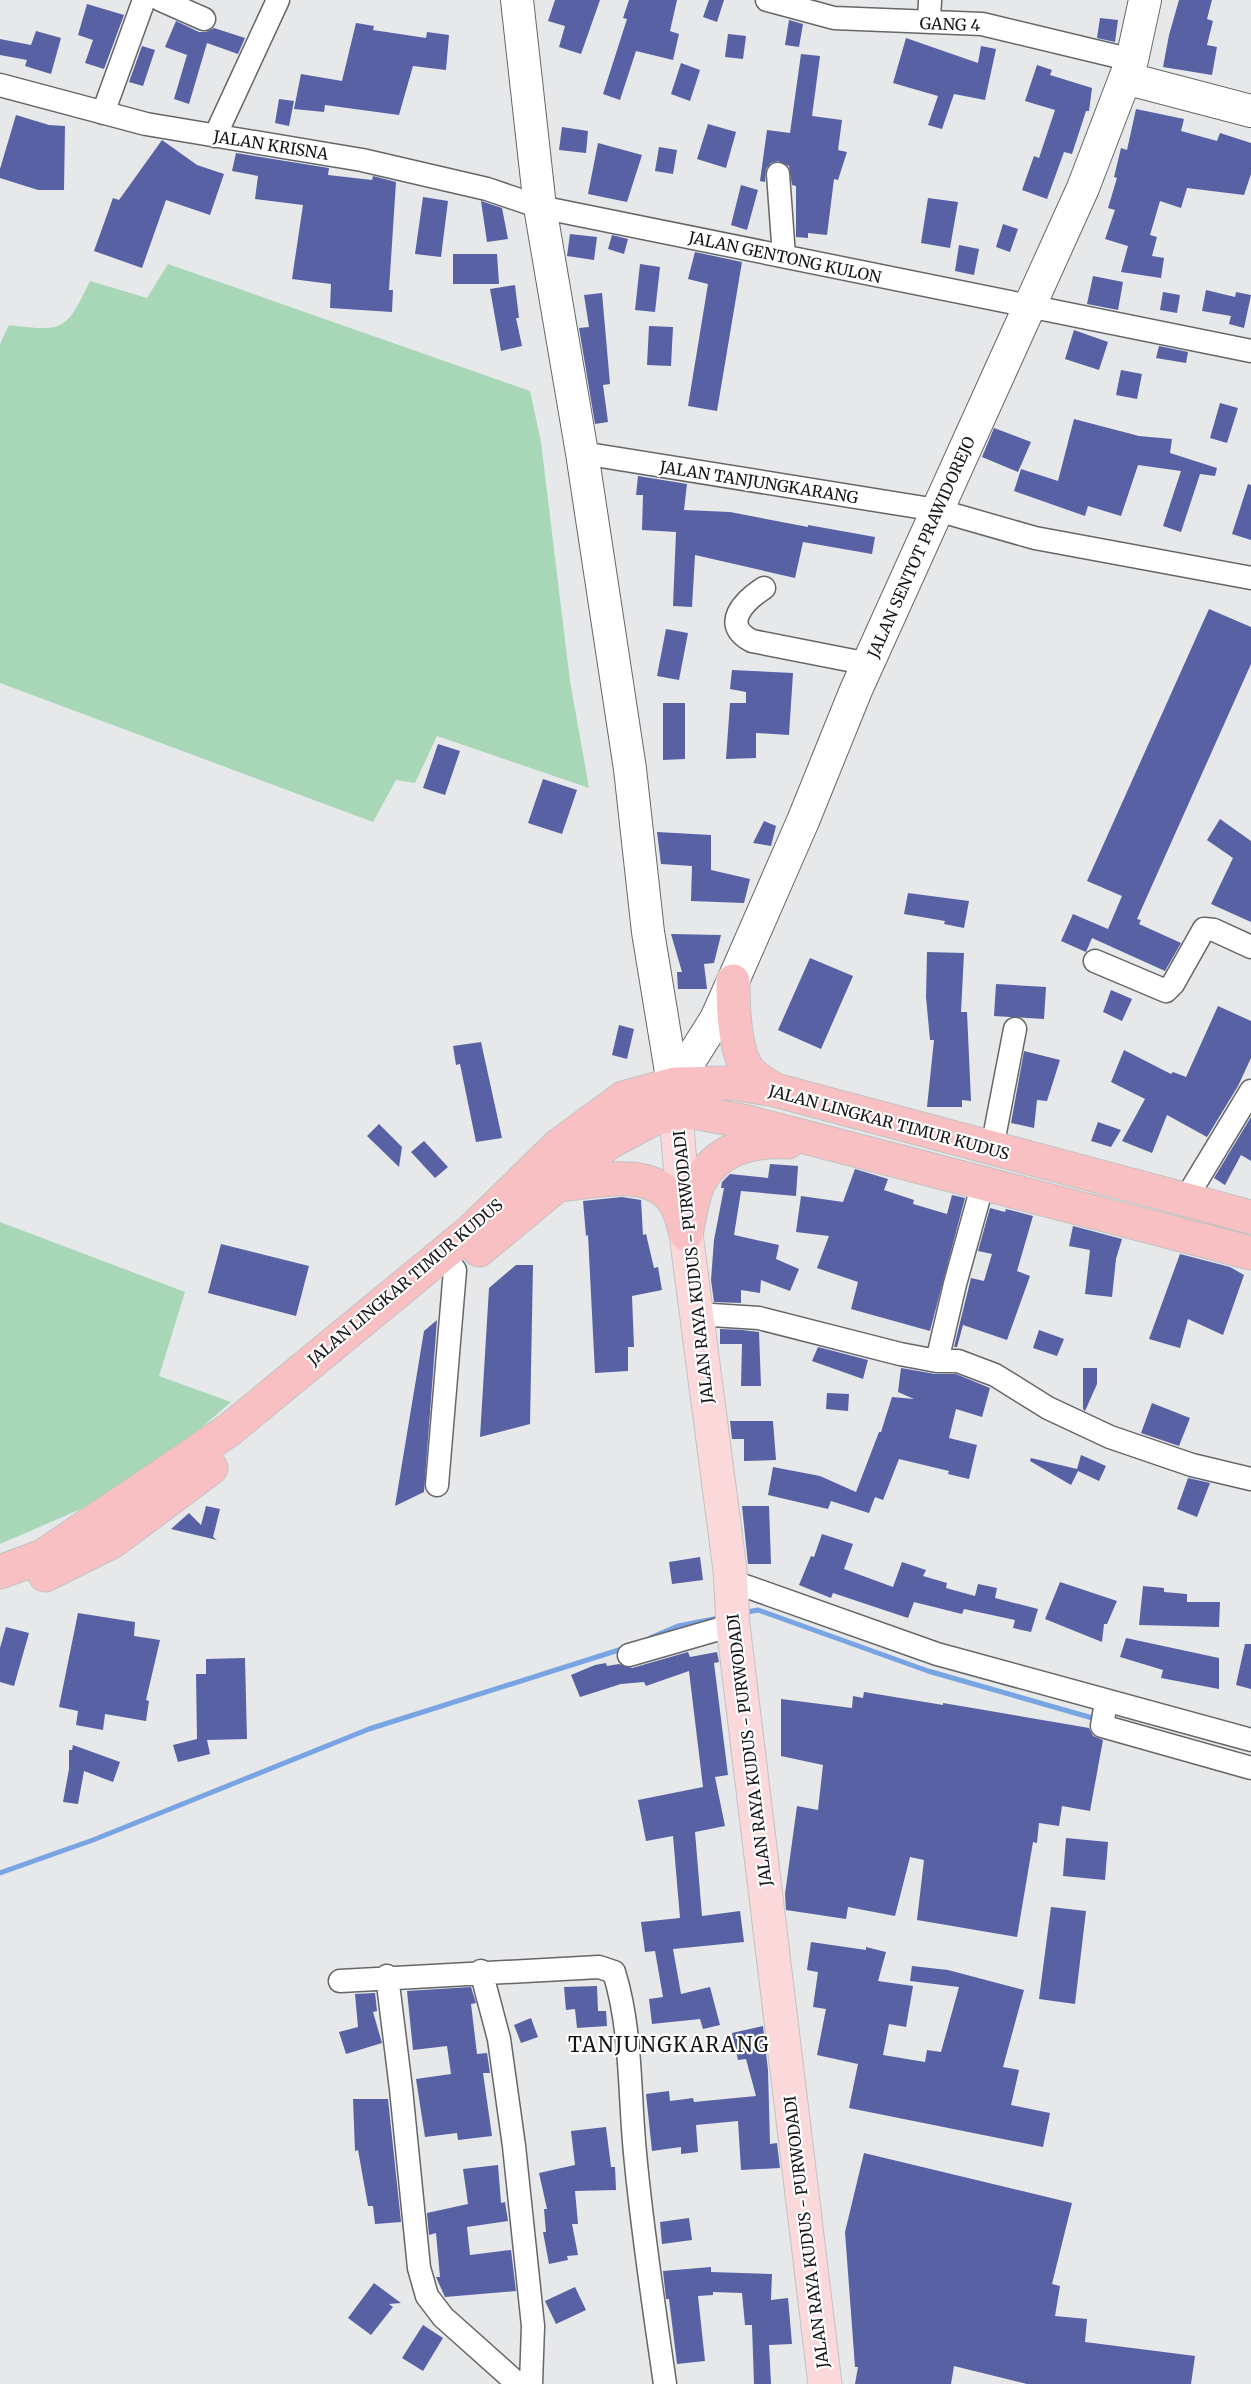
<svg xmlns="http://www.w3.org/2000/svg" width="1251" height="2384" viewBox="0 0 1251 2384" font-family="Merriweather,serif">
<rect width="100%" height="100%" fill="#e7e8ea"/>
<!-- green -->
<path fill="#a8d7b8" d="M168,264L530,391L541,442L570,681L589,788L437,736L415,783L396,780L373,822L0,683V344L9,325C64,332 66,331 90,281L147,298Z
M0,1222L185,1292L159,1376L231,1402L157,1466L104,1499L0,1544Z"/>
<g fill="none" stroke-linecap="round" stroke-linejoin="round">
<!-- stream -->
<path stroke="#79a4e4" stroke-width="5" d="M742,1613L758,1610L928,1671L1096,1719
M650,1638L678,1626L719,1618
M0,1873L93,1840L369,1729L625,1648"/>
</g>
<!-- building -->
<path fill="#5761a4" d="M555,0H600L581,54L559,47L565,26L548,21Z
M629,0H677L670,31L679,34L673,60L636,51L620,100L603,94L627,19L623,18Z
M709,0H724L717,22L703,17Z
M1179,0H1212L1207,19L1213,21L1207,45L1217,47L1212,75L1163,67L1169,35Z
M87,4L124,15L104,69L85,63L93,40L78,35Z
M1100,18L1118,20L1115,42L1097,38Z
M789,20L803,24L799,47L785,45Z
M176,21L199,32H206L214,28L245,38L238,54L207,43L189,104L174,99L187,55L165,47Z
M356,23L374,26L373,30L426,38L427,32L449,35L446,70L413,66L399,115L325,105L324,112L294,109L301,74L342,81Z
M36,31L61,38L51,74L25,66L27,60L0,55V39L31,45Z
M728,34L746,36L743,59L725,57Z
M906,38L978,63L981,46L996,49L985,100L954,94L942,129L928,125L938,96L893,83Z
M142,46L155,50L143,86L129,82Z
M801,54L820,56L812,116L842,120L838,150L847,152L838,180L834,179L827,235L808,233V238L796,237V186L792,185L789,166L778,161L771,163L766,169L765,182L760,181L767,130L790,133Z
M681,63L700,70L690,101L671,94Z
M1037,65L1052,70L1050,75L1092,88L1089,111H1086L1072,154L1064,152L1047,199L1022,190L1034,156L1039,158L1055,110L1025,101Z
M279,99L294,101L289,126L275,123Z
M1136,109L1184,119L1181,131L1217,141L1220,133L1251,143V174L1244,195L1187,188L1181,208L1160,201L1150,235L1157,237L1152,256L1164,258L1161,278L1121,272L1128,246L1105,239L1115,210L1108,208L1117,178L1114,177L1121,148L1127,150Z
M16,115L49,125L65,126L64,190H38L0,178V169Z
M708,124L736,132L726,168L697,159Z
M562,127L588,131L586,153L559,150Z
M162,140L197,165L224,174L210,215L166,200L142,268L94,251L113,198L119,200Z
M598,143L642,155L627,202L588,194Z
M659,147L677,150L673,174L655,171Z
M236,153L329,168L328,175L372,180L373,176L396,182L389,290H393L392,312L330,308L331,284L292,279L303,205L255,199L258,176L232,171Z
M741,185L758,190L747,230L731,225Z
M423,197L448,201L441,257L415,254Z
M928,198L958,202L950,248L921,243Z
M481,201L502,208L508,239L487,242Z
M1003,224L1018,229L1010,252L996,247Z
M570,234L597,237L594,260L567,256Z
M612,235L628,239L624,254L608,249Z
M959,245L979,249L974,275L955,271Z
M695,252L742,262L717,411L688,406L708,284L688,279Z
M453,254H497L499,284H453Z
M640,264L660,267L655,312L635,310Z
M1093,276L1123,282L1118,310L1087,304Z
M515,285L519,318H516L522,346L501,351L490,289Z
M1206,290L1235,297L1236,292L1251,295L1244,328L1229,324L1231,316L1202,311Z
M1163,292L1180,295L1177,313L1160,310Z
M602,293L610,384L603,385L608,422L595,424L579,328L589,327L584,295Z
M649,326L673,327L671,366L647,365Z
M1074,330L1108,342L1099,370L1065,359Z
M1159,346L1188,352L1186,363L1156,358Z
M1121,370L1142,374L1137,399L1116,395Z
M1220,403L1238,408L1227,443L1210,438Z
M1074,419L1139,436L1172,439L1170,453L1217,468L1215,476L1200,474L1181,532L1163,526L1181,471L1138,465L1121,516L1088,506L1085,516L1014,491L1021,469L1058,481Z
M994,428L1031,442L1018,472L982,457Z
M638,476L687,484L684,510L730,512L808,527V525L875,537L872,554L803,542L795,578L695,555L692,607L673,606L676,532L642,530L643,495H636Z
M1248,484L1251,485V540L1232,534Z
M1209,609L1251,627V664L1137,919L1141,920L1139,924L1181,943L1165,971L1092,938L1086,952L1061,941L1073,914L1108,929L1122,896L1087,881Z
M666,629L688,633L679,680L657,676Z
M732,670L793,673L789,735L756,733V758L726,759L730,703H746V692L730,689Z
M663,703H685V759L663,760Z
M438,744L460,751L445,795L423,788Z
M543,779L577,790L562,834L528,823Z
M1220,819L1251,841V922L1211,904L1233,858L1207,840Z
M764,821L776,826L771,846L753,843Z
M657,832L711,835V870L750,879L744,903L691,901L692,866L661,864Z
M908,893L969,901L964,928L944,924L945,921L904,914Z
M671,934L721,935L714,963L704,964L707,989H678L677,972H682Z
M927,952L964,953L961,1012H967L971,1101L962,1100V1107H927L934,1040H930L926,997Z
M810,958L853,976L821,1049L778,1030Z
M996,984L1046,987L1044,1019L994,1016Z
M1111,990L1132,999L1122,1021L1103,1012Z
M1218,1006L1251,1021V1058L1238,1086L1207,1137L1167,1115L1152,1153L1122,1141L1145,1099L1111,1082L1124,1050L1171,1074L1173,1072L1186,1077Z
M619,1025L634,1029L627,1059L612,1055Z
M481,1042L502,1138L476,1142L460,1064L456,1065L453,1046Z
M1024,1051L1060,1060L1047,1101L1037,1100L1034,1128L1011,1123Z
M1251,1117V1161L1241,1155L1225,1185L1214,1178Z
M1098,1122L1121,1130L1111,1147L1091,1141Z
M379,1124L402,1147L399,1167L367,1136Z
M424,1141L448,1167L435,1178L411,1152Z
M770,1164L798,1166L796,1196L741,1191L734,1235L779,1245L776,1259L799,1269L790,1291L761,1280L760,1293L741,1290V1303L714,1302L711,1280L714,1240L724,1188H721L722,1182L730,1174L768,1178Z
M855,1169L888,1179L884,1190L914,1200L913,1204L947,1214L952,1195L965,1198L930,1331L851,1309L858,1282L817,1268L829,1236L796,1232L801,1196L843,1202Z
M622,1197L641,1200L643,1235L646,1234L654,1268L658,1267L662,1290L632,1296L634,1347H628V1371L595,1373L588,1235L586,1236L583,1201Z
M990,1208L1005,1212L1006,1209L1033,1216L1017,1271L1030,1276L1007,1340L963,1325L957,1347H954L971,1278L984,1281L992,1254L978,1251Z
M1073,1226L1122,1239L1116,1259L1112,1297L1085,1294L1090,1250L1069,1246Z
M221,1244L309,1266L296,1316L208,1293Z
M1180,1254L1230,1267L1244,1275L1223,1335L1188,1319L1180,1348L1149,1339Z
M516,1265H533L530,1424L480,1437L489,1288Z
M437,1320L424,1492L395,1506L424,1331Z
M720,1329L742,1330V1340V1330L759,1332L761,1386H741L742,1344H720Z
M1039,1330L1064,1339L1057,1356L1033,1348Z
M818,1347L868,1360L863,1379L812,1361Z
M901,1368L935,1374H956L990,1388L982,1417L956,1409L949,1438L977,1445L969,1479L948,1474L949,1471L899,1459L883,1500L875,1497L869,1513L831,1501L828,1509L768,1495L773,1467L820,1476L856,1492L879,1432H881L892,1397L914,1399L898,1392Z
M1083,1368H1097V1384L1085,1411L1083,1409Z
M827,1393L849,1394L848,1411L826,1409Z
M1152,1403L1190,1418L1179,1446L1141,1433Z
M730,1421H773L776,1460L744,1461V1439H732Z
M1081,1455L1106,1466L1099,1481L1078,1471L1071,1485L1030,1461L1031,1458L1077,1469Z
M1188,1478L1210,1483L1197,1517L1177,1509Z
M206,1506L220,1509L213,1537L217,1540L171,1529L189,1513L201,1525Z
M742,1506H769L771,1564H748Z
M822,1534L853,1544L844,1569L893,1587L902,1562L926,1570L923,1576L947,1583L946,1588L975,1596L978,1584L997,1588L995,1598L1038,1609L1031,1632L1013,1628L1015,1620L964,1609L962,1614L914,1602L908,1618L833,1593L831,1598L799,1585L811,1556L814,1557Z
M700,1557L703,1580L672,1584L669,1562Z
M1060,1582L1117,1601L1107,1624H1104L1102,1642L1045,1619Z
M1143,1586L1164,1588V1592L1187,1594V1602H1220L1219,1627L1139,1625Z
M78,1613L135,1622L134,1636L160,1640L146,1700L149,1701L146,1721L105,1714L103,1730L76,1725L78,1711L59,1707Z
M6,1627L29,1633L14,1686L0,1682V1648Z
M1126,1638L1219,1658V1689L1161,1678L1163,1670L1120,1657Z
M1245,1644H1251V1689L1236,1685Z
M688,1652L690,1657L717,1652L719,1662L714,1663L728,1775L715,1777L725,1826L695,1832L702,1916L740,1911L744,1942L673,1949L681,1994L710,1987L720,2025L703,2029L700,2019L652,2024L649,1999L663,1997L655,1951L645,1952L641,1922L680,1918L673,1836L646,1841L638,1800L703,1787L689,1671L646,1686L644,1682L621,1684L580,1697L571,1675L595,1665L606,1663L607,1666L619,1664L632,1668Z
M245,1658L247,1739L207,1740L210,1754L178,1762L173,1745L197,1739L196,1674H206V1659Z
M864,1692L943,1705V1703L1089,1728L1093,1736L1103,1740L1090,1811L1062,1806L1059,1826L1039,1823L1037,1843L1033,1842L1017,1937L917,1920L924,1860L910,1857L895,1916L848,1907L846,1919L786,1910L785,1894L797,1806L818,1810L823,1765L781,1756V1699L852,1708L853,1696L863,1698Z
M73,1745L120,1762L113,1782L84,1771L78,1804L63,1802L69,1769V1750H72Z
M1066,1838L1108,1842L1105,1880L1063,1876Z
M1051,1907L1086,1911L1075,2004L1039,1999Z
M811,1942L866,1950V1947L886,1952L878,1981L913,1986L906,2027L889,2024L883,2055L925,2062L927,2050L941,2052L959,1987L910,1981L912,1966L948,1970L1024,1990L1003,2067L1019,2070L1011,2105L1050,2113L1043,2147L849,2108L858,2064L817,2055L826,2009L813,2007L818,1972L807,1970Z
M597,1986L598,2011H606L607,2026L577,2028L575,2009L566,2010L564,1987Z
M471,1987L476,2003L471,2004L477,2054L487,2053L490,2073H483L492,2136L458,2140L457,2133L425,2137L416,2079L451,2074L447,2046L413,2050L407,1991Z
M375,1993L377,2011L373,2012L382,2043L346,2054L339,2032L358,2027L355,1994Z
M531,2018L538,2037L521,2043L514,2025Z
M763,2026L768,2070L770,2144L777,2143L780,2168L741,2170L738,2121L696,2125L698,2152L681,2154V2147L652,2151L646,2094L669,2091L670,2101L693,2098L694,2102L756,2096L746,2059L738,2060L732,2033Z
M353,2099H388L401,2222L375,2224L373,2206H368L358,2150L355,2151Z
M606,2127L611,2167H615L616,2190L575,2191L578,2224H572L578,2255L567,2256L568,2260L549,2264L543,2232H546L544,2209H547L539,2173L575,2165L571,2131Z
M864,2153L1072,2203L1052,2284L1060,2286L1055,2316L1087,2319L1085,2342L1195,2356L1191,2384H1027L954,2366L951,2384H855L858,2367H855L845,2232Z
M498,2165L501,2203L505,2202L508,2221L467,2227L470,2255L511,2250L516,2291L445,2297L436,2277H440L436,2233L429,2235L427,2213L468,2204L463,2169Z
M689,2218L692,2240L662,2244L660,2222Z
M711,2267V2272L772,2274L771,2300L788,2298L792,2344L769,2345L771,2384H754L752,2325H745L742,2293L713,2292V2295L698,2296L705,2361L677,2364L669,2299H666L663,2271Z
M374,2283L401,2303L389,2304L393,2307L371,2335L348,2318Z
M575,2287L586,2310L556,2324L545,2301Z
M423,2325L443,2338L423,2371L402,2358Z"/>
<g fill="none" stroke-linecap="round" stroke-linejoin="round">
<defs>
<path id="street" d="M161,0L204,19
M767,0L834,18L982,24L1132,60
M929,22L930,0
M0,85L146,124L362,160L487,189L540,207L1251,351
M103,113L144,0
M215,136L278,0
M778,174L784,256
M582,453L937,510L1035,538L1251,578
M764,588C744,601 720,625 752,641L869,664
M1095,961L1166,991L1173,984L1204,929L1214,930L1251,947
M992,1148L1015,1029
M1185,1200L1251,1091
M696,1314L759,1318L900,1354L937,1361H958L995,1375L1048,1408L1110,1437L1192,1465L1251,1479
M937,1361L955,1284L983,1183
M437,1485L455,1270
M731,1581L937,1654L1251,1740
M629,1655L733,1625
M1106,1702L1102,1726L1251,1768
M481,1971L499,2039L514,2146L533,2326L531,2384
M387,1976L401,2089L419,2268L427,2296L443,2317L518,2384
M340,1981L599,1967L614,1972C632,2030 629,2093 635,2153C642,2230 654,2307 665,2384"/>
<path id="secondary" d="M517,0L540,207L582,453L630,769L648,932L675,1096
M1125,78L1251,111
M675,1084L716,1019L733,981L803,821L856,690L1083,188L1132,60L1145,0"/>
<path id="primary" d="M676,1115L686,1234L730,1570L733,1625L825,2384"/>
<path id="highway" d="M733,981C733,1005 734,1056 751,1073C758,1080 767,1085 775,1090
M559,1185C595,1182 652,1165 675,1203C681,1212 683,1224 686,1234
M686,1234C690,1217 692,1194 701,1179C719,1148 754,1140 788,1142
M479,1250L608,1143L653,1119L693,1112L747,1122L1251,1253
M0,1572L43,1556L229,1430L471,1231L559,1145L623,1098L675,1084L732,1083L775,1090L1251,1217
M45,1575L113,1541L211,1468"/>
</defs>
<!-- street casing -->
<use href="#street" stroke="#656668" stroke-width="25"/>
<!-- secondary casing -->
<use href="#secondary" stroke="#656668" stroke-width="34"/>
<!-- primary casing -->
<use href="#primary" stroke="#c2c2c2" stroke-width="35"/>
<!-- highway casing -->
<use href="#highway" stroke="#c2c2c2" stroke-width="35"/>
<!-- street -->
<use href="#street" stroke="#fff" stroke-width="22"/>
<!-- secondary -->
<use href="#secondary" stroke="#fff" stroke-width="32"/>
<!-- primary -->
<use href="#primary" stroke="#fbd9db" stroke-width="33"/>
<!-- highway -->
<use href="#highway" stroke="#f8c0c3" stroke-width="33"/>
</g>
<g text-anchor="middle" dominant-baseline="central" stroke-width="4.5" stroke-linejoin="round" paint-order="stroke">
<!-- street labels -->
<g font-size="16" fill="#151516" stroke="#fff">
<text transform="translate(950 24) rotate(2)">GANG 4</text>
<text transform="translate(271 145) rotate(9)">JALAN KRISNA</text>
<text transform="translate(785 257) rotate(12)">JALAN GENTONG KULON</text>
<text transform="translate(759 482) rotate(9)">JALAN TANJUNGKARANG</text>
<text transform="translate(921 547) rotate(-66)">JALAN SENTOT PRAWIDOREJO</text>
<text transform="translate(889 1122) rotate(15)">JALAN LINGKAR TIMUR KUDUS</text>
<text transform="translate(693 1267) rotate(-96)">JALAN RAYA KUDUS - PURWODADI</text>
<text transform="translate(405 1282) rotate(-40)">JALAN LINGKAR TIMUR KUDUS</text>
<text transform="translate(749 1750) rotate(-97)">JALAN RAYA KUDUS - PURWODADI</text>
<text transform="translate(806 2232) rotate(-97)">JALAN RAYA KUDUS - PURWODADI</text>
</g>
<!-- quarter labels -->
<g font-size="20" letter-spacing="1.5" fill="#151516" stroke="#fff">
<text x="669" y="2044">TANJUNGKARANG</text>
</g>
</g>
</svg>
